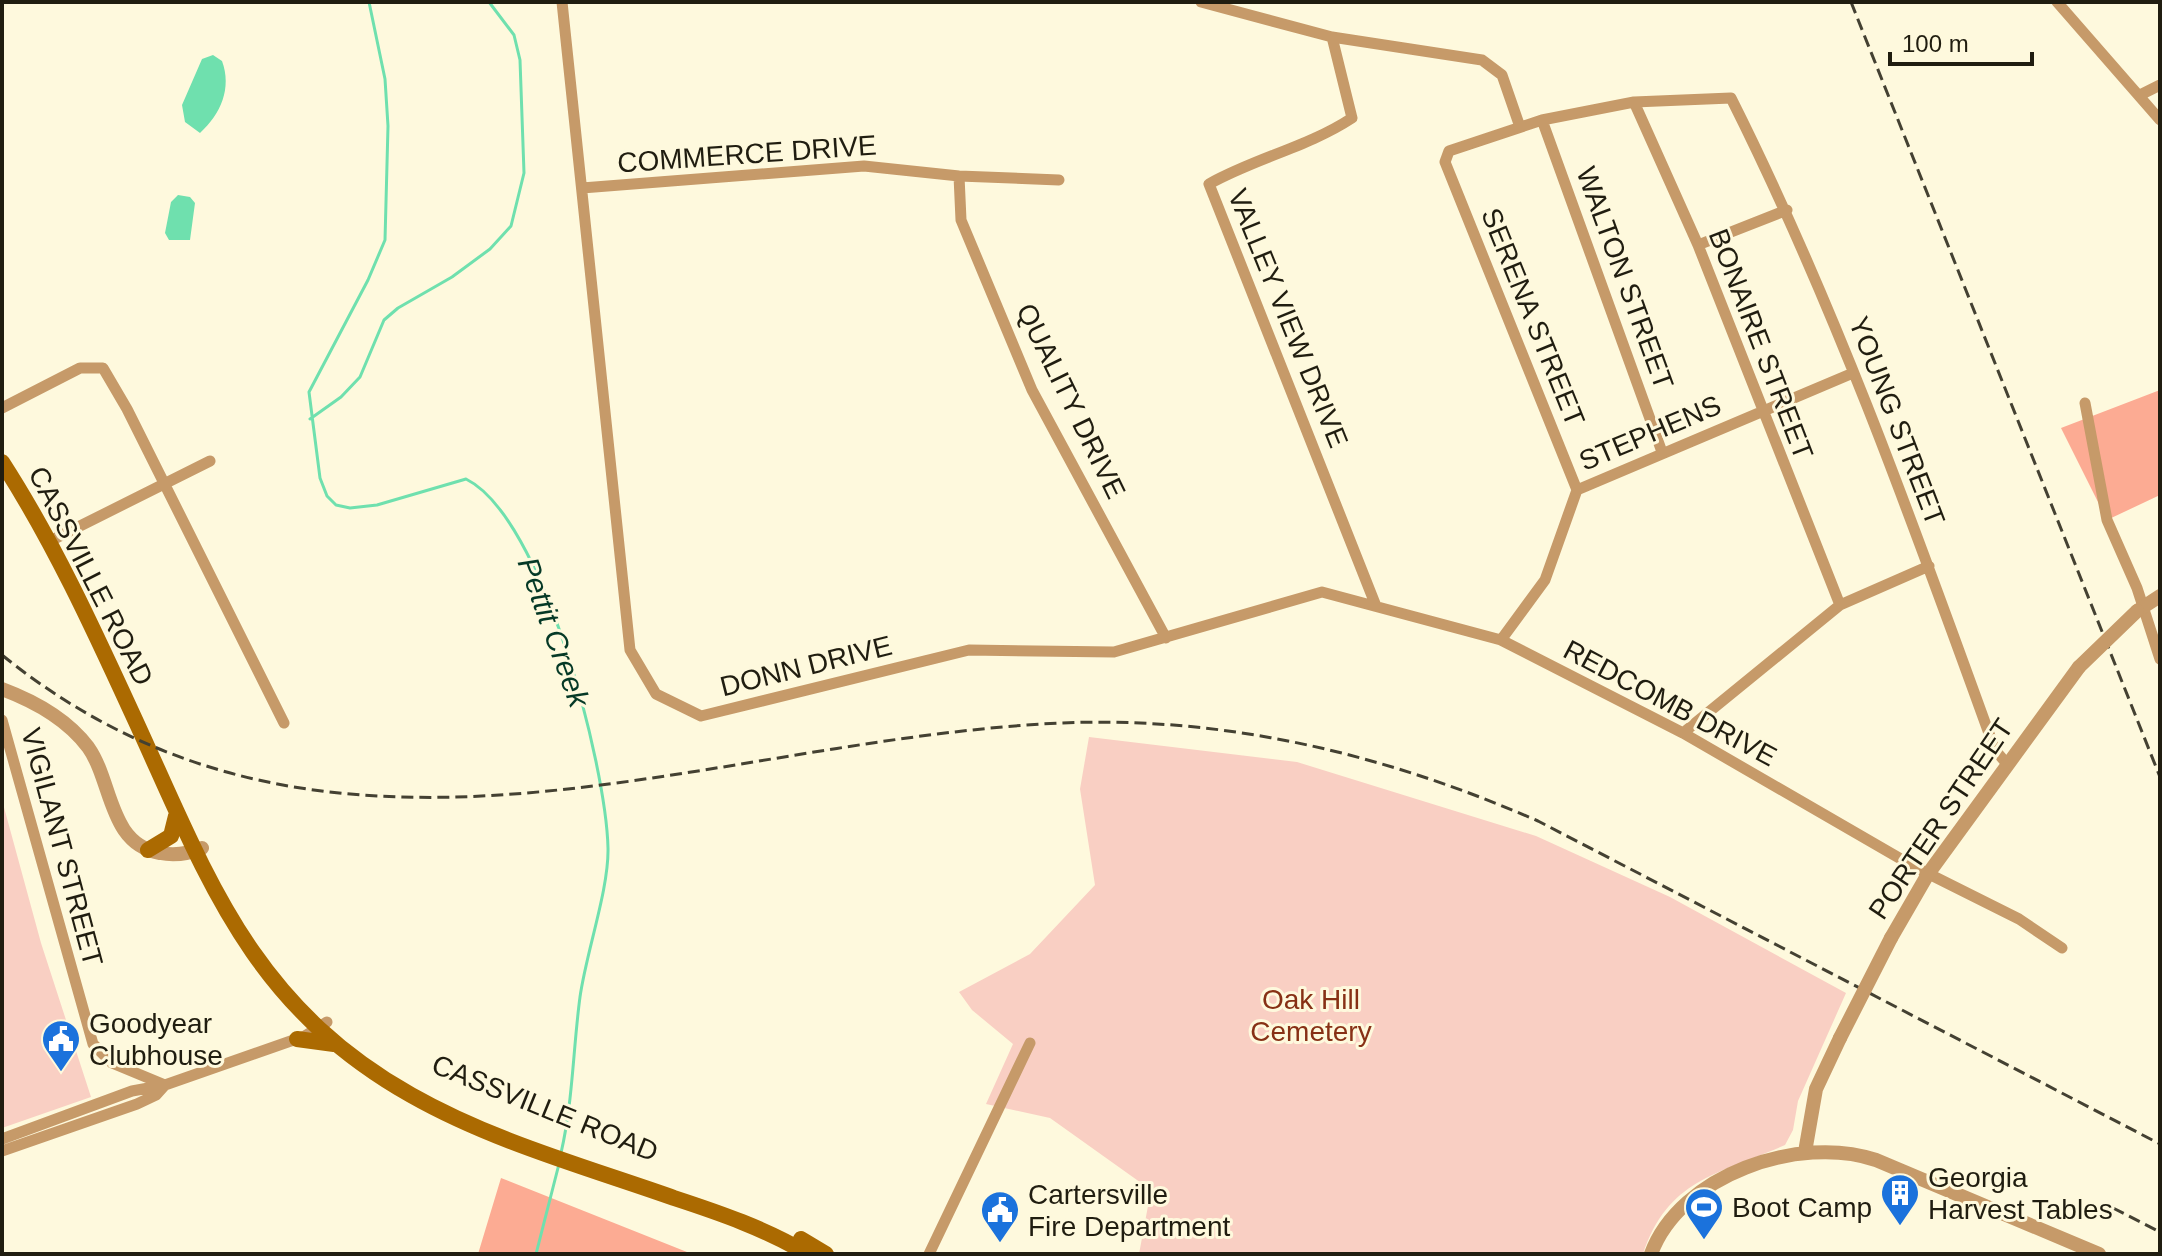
<svg xmlns="http://www.w3.org/2000/svg" width="2162" height="1256" viewBox="0 0 2162 1256" font-family="Arial,sans-serif">
<rect width="100%" height="100%" fill="#fef9dd"/>
<!-- green -->
<path fill="#f9cfc3" d="M1089,737L1297,762L1536,836L1670,897L1846,993L1798,1101L1793,1130L1785,1145C1720,1174 1668,1178 1643,1254H1139L1151,1190L1050,1118L986,1104L1013,1044L972,1010L959,992L1030,954L1095,885L1080,789Z
M2,800L41,943L91,1097L2,1128Z"/>
<!-- forest -->
<path fill="#fcab93" d="M2160,390V495L2107,520L2061,428Z
M501,1178L692,1254H478Z"/>
<!-- water -->
<path fill="#6fe0ae" d="M213,55L222,61C232,88 221,114 200,133L185,122L182,105L202,59Z
M178,195L190,197L195,203L190,240H169L165,233L171,202Z"/>
<g fill="none" stroke-linecap="round" stroke-linejoin="round">
<!-- stream -->
<path stroke="#6fe0ae" stroke-width="3" d="M369,2L385,79L388,126L385,240L368,280L309,392L320,478L327,496L336,505L350,508L377,505L466,479C543,517 606,765 608,848C609,889 586,953 580,997C573,1049 573,1101 561,1153
M310,419L341,397L360,377L384,320L398,308L452,277L490,249L511,226L524,173L520,60L514,35L489,2
M536,1254L559,1164"/>
<!-- minor -->
<path stroke="#c69a69" stroke-width="11" d="M562,2L630,650L656,694L701,716L969,650L1114,652L1322,592L1501,640L1683,733L1913,866L2019,919L2062,948
M1201,2L1332,37L1482,60L1502,75L1520,127
M2057,2L2160,120
M1332,37L1352,118C1308,147 1255,158 1209,184L1376,606
M2140,95L2160,85
M1634,102L1698,245L1840,605
M1542,120L1662,452
M959,176L961,220L1032,390L1166,638
M582,188L864,166L959,176L1059,180
M1698,245L1787,210
M2085,403L2107,520L2137,588L2160,659
M2,408L80,368H103L127,409L284,723
M1577,490L1445,162L1449,151L1542,120L1634,102L1731,98C1836,307 1915,529 1995,750L2008,765
M48,542L210,461
M1501,640L1545,580L1577,490L1853,373
M2,720L93,1044L112,1063L165,1085
M1683,733L1840,605L1929,566
M2,1139L132,1091L165,1085L305,1036L327,1022
M2,1151L137,1104L156,1095L165,1085
M929,1254L1030,1043"/>
<!-- tertiary -->
<path stroke="#c69a69" stroke-width="14" d="M2137,611L2160,596
M2,689C34,701 67,719 88,747C113,782 108,844 160,853C175,856 188,854 202,848
M1891,938L1928,874L2079,667
M1805,1152L1816,1089L1840,1038
M1651,1254C1680,1175 1799,1134 1876,1160L2099,1254"/>
<!-- secondary -->
<path stroke="#ab6a01" stroke-width="16" d="M2,462C53,541 93,628 132,713C206,873 247,1002 411,1095C492,1141 586,1167 674,1198C720,1213 766,1229 808,1254
M148,850L171,836L176,816
M297,1039L334,1044
M801,1239L826,1254"/>
<!-- rail -->
<path stroke="#444132" stroke-width="3" stroke-dasharray="12 6" stroke-linecap="butt" d="M1851,2L2160,777
M2,655C321,913 683,746 1042,724C1215,713 1380,752 1538,821L2160,1144
M2113,1208L2160,1232"/>
<!-- tertiary-bridge -->
<path stroke="#c69a69" stroke-width="14" d="M2079,667L2137,611
M1840,1038L1891,938"/>
</g>
<!-- icons -->
<defs>
<symbol id="civic-pin" viewBox="-11 -11 22 30"><path d="M0 17L-7.5 6A9.5 9.5 0 1 1 7.5 6Z" fill="#1b72dc" stroke="#fef9dd"/><path d="M-.6-6.5H3V-4.5H.6V-3L4-1V1h2V6H-6V1h2V-1L-.6-3ZM-1.2 2.5V6h2.4V2.5Z" fill="#fff"/></symbol>
<symbol id="building-pin" viewBox="-11 -11 22 30"><path d="M0 17L-7.5 6A9.5 9.5 0 1 1 7.5 6Z" fill="#1b72dc" stroke="#fef9dd"/><path d="M-4-6H4V6H1V3H-1V6H-4ZM-2.5-4.3h1.7v1.8h-1.7ZM.8-4.3h1.7v1.8H.8ZM-2.5-1h1.7V.8h-1.7ZM.8-1h1.7V.8H.8Z" fill="#fff"/></symbol>
<symbol id="stadium-pin" viewBox="-11 -11 22 30"><path d="M0 17L-7.5 6A9.5 9.5 0 1 1 7.5 6Z" fill="#1b72dc" stroke="#fef9dd"/><path d="M0-5a6.5 5 0 1 0 0 10a6.5 5 0 1 0 0-10ZM-3.5-1.8h7v3.6h-7Z" fill="#fff"/></symbol>
</defs>
<g fill-rule="evenodd">
<use href="#civic-pin" x="39" y="1017" width="44" height="60"/>
<use href="#building-pin" x="1878" y="1171" width="44" height="60"/>
<use href="#stadium-pin" x="1682" y="1185" width="44" height="60"/>
<use href="#civic-pin" x="978" y="1188" width="44" height="60"/>
</g>
<g text-anchor="middle" dominant-baseline="central" stroke-width="6" stroke-linejoin="round" paint-order="stroke">
<!-- street labels -->
<g font-size="28" fill="#201d10" stroke="#fef9dd">
<text transform="translate(747 154) rotate(-4)">COMMERCE DRIVE</text>
<text transform="translate(1625 278) rotate(70)">WALTON STREET</text>
<text transform="translate(1533 317) rotate(68)">SERENA STREET</text>
<text transform="translate(1288 318) rotate(68)">VALLEY VIEW DRIVE</text>
<text transform="translate(1761 344) rotate(69)">BONAIRE STREET</text>
<text transform="translate(1071 401) rotate(64)">QUALITY DRIVE</text>
<text transform="translate(1897 421) rotate(69)">YOUNG STREET</text>
<text transform="translate(1650 433) rotate(-23)">STEPHENS</text>
<text transform="translate(91 576) rotate(63)">CASSVILLE ROAD</text>
<text transform="translate(806 666) rotate(-14)">DONN DRIVE</text>
<text transform="translate(1670 703) rotate(28)">REDCOMB DRIVE</text>
<text transform="translate(1941 819) rotate(-56)">PORTER STREET</text>
<text transform="translate(62 847) rotate(75)">VIGILANT STREET</text>
<text transform="translate(545 1108) rotate(22)">CASSVILLE ROAD</text>
</g>
<!-- park labels -->
<g font-size="28" fill="#873015" stroke="#fef9dd">
<text x="1311" y="999">Oak Hill<tspan x="1311" dy="32">Cemetery</tspan></text>
</g>
<!-- poi labels -->
<g font-size="28" fill="#201d10" stroke="#fef9dd" text-anchor="start">
<text x="89" y="1023">Goodyear<tspan x="89" dy="32">Clubhouse</tspan></text>
<text x="1928" y="1177">Georgia<tspan x="1928" dy="32">Harvest Tables</tspan></text>
<text x="1028" y="1194">Cartersville<tspan x="1028" dy="32">Fire Department</tspan></text>
<text x="1732" y="1207">Boot Camp</text>
</g>
<!-- water labels -->
<g font-size="30" font-style="italic" fill="#053926" stroke="#fef9dd">
<text transform="translate(554 632) rotate(70)">Pettit Creek</text>
</g>
</g>
<!-- border -->
<rect width="2162" height="1256" fill="none" stroke="#201d10" stroke-width="8"/>
<!-- scale -->
<path d="M1890 52v12h142v-12" fill="none" stroke="#201d10" stroke-width="4"/>
<text x="1902" y="52" font-size="24" fill="#201d10" stroke="#fef9dd" stroke-width="6" paint-order="stroke">100 m</text>
</svg>
